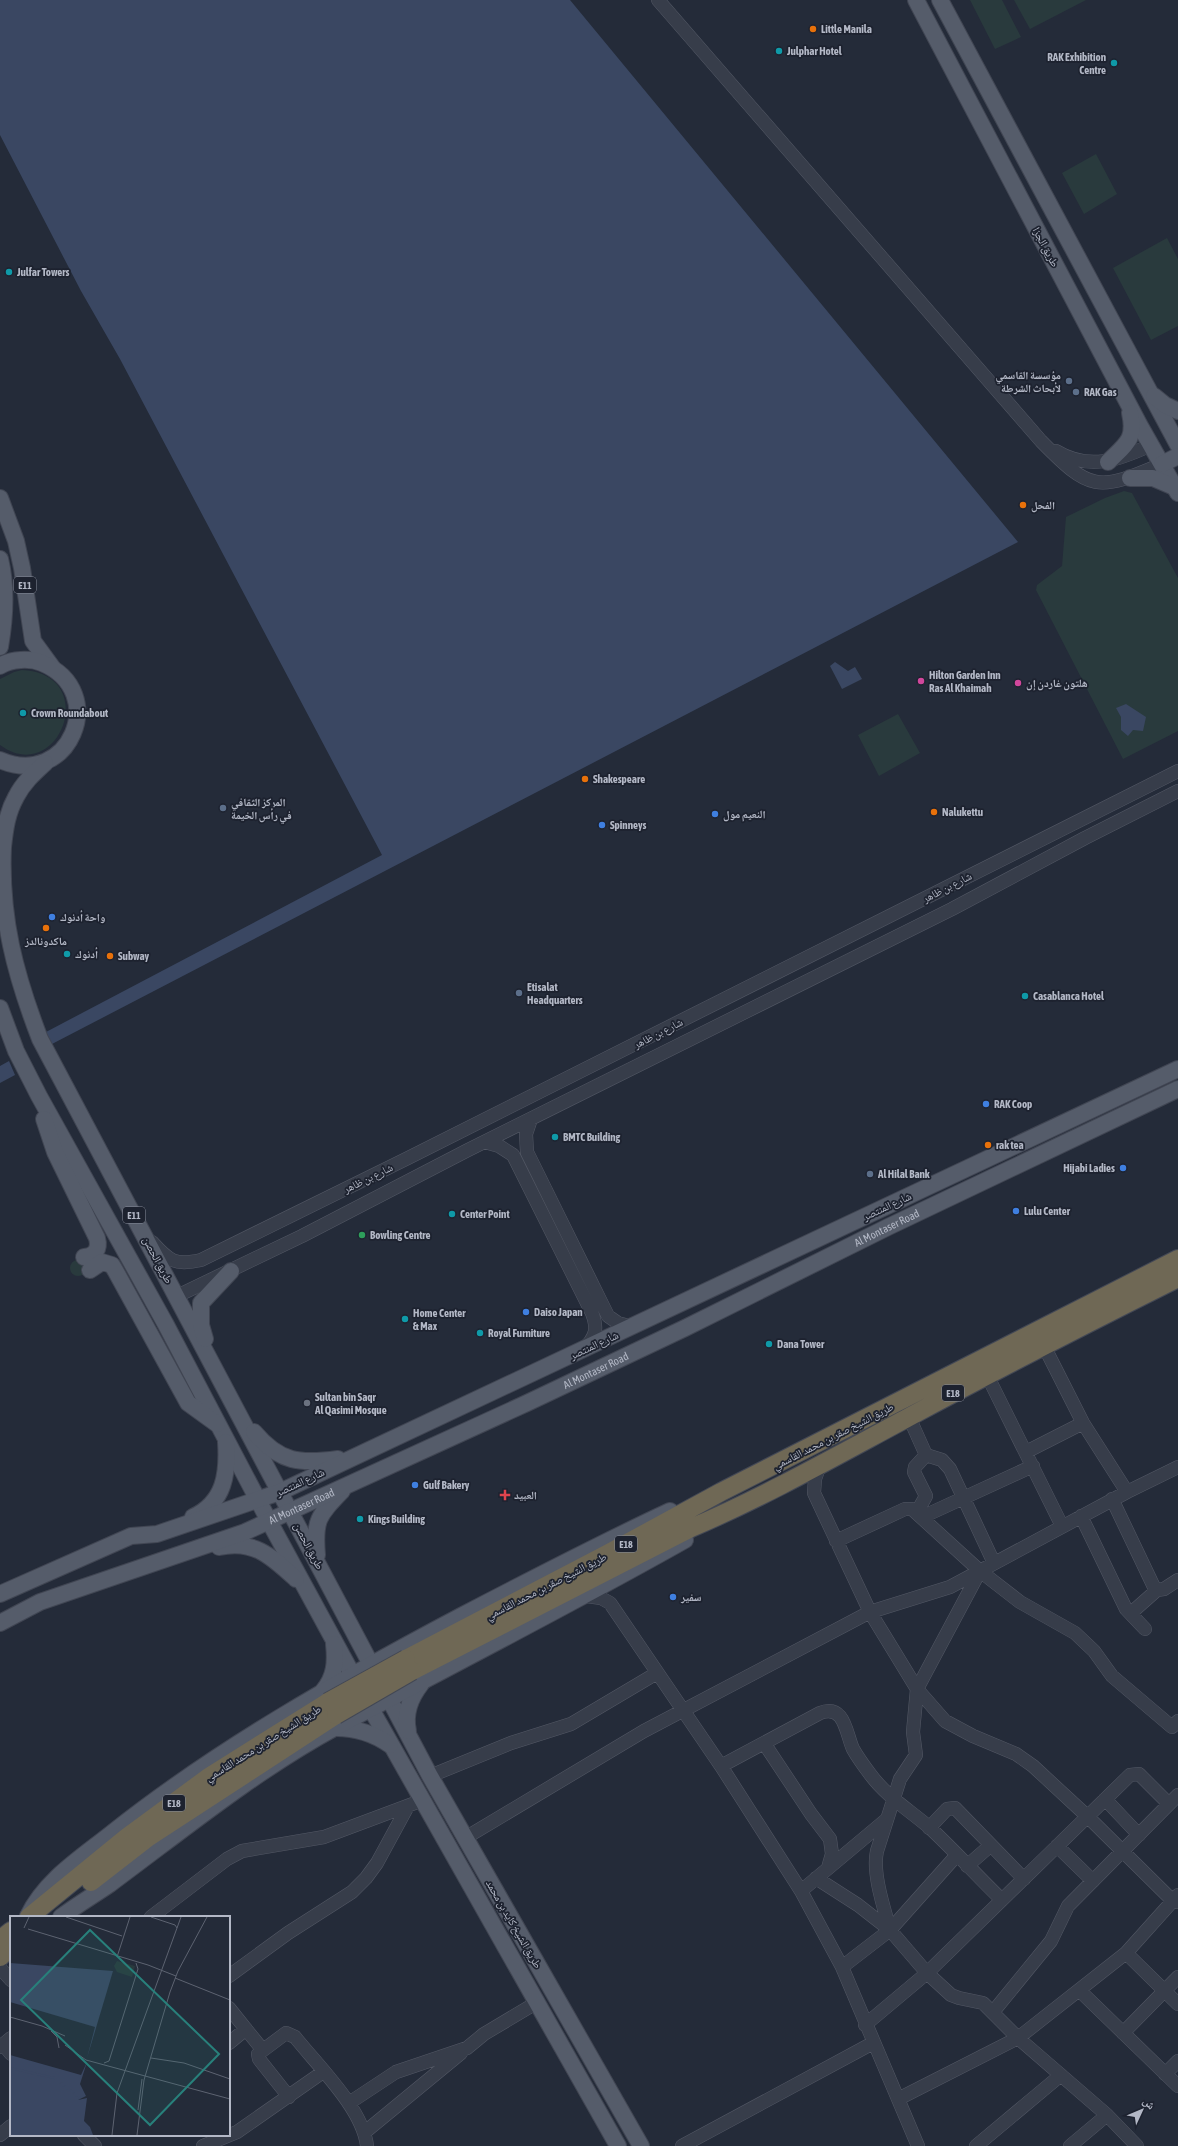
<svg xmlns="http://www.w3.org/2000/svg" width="1178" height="2146" viewBox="0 0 1178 2146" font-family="'Asap Condensed','Noto Naskh Arabic',sans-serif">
<rect width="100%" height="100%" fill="#242b39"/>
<!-- green -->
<path fill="#293a3d" d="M970,0H1002L1021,37L995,49Z
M1014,0H1086L1030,29Z
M1096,154L1117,194L1084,214L1062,173Z
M1167,238L1178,259V326L1151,340L1113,268Z
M1124,491L1132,493L1178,578V731L1123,759L1036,590L1037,585L1062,566L1066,517L1105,498Z
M22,670C102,674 59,788 0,745V679L14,672Z
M898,714L920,753L879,776L858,735Z
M70 1268a8 8 0 1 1 16 0a8 8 0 1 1-16 0Z"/>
<!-- water -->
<path fill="#3a4762" d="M0,0H570L1018,542L52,1044L46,1032L382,855L120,359L81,291L0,135Z
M835,662L848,671L855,667L862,679L842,689L830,666Z
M1126,704L1146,717L1143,731L1133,730L1128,736L1121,730V717L1116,708Z
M9,1061L15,1075L0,1083V1066Z"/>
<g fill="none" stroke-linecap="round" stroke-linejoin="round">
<defs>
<path id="minor" d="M658,0L1041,441C1090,491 1097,492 1162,464
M1056,451C1089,471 1119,460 1151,445
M531,1119L526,1134L527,1152L608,1316L618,1323L632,1327
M485,1142L499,1146L513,1155L592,1313C598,1329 596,1336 584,1349
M152,1242C169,1261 175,1266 201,1260L406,1159L1178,771
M177,1296L302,1236L468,1150L952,909L1085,838L1178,791
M1044,1346L1083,1423L1127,1492
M987,1375L1062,1526
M909,1417L926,1455L942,1460L950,1469L994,1563
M1026,1452L1083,1423
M820,1465L815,1479L814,1493L870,1612L917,1689L945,1721L973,1736L1016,1754L1033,1766L1087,1816L1173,1901L1178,1902
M1112,1499L1154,1587L1157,1590
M917,1512L926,1496L914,1472L915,1467L926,1455
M1081,1516L1126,1609L1145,1629
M922,1517L1033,1466
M836,1541L905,1509H912L980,1571L1020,1602L1075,1633L1094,1651L1112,1676L1172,1727L1178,1721
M586,1596L601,1598L610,1603L721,1766L801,1891L842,1967L918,2146
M1131,1613L1157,1590L1164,1589L1178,1580
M764,1743L811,1814L830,1839L832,1854L828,1868
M721,1766L820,1713C845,1703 846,1734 853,1749C858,1758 864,1766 870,1774C886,1796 909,1810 929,1827C954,1850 977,1876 1002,1900
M430,1776L511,1743L571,1724L657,1673
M1105,1799L1139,1835
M929,1828L947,1809L955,1808L1024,1879
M465,1838L644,1731L870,1612L950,1587L1127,1492L1178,1467
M1057,1846L1093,1881
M967,1866L991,1845
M816,1878L858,1905L890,1930L927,1973L951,1995L959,1998L983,2003L1018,2038L1107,2115L1137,2146
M801,1891L887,1819
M151,1917L227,1859L242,1851L324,1837L423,1800
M890,1930C884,1908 872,1873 877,1851L900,1779L916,1755L913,1732L917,1689L980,1571
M1126,1953L1178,2004
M842,1967L890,1930L956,1856
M0,1968L11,1980
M229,1976L288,1933L352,1892L366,1878L377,1863L408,1806
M1080,1991L1178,2086
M229,2008L262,2049
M993,2012L1051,1941L1068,1906L1178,1795
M865,2025L927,1973L1130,1775L1139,1774L1169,1804
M1123,2033L1178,1977
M229,2043L246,2029
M3,2044L11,2054
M0,2047L11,2038
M1165,2074L1178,2061
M289,2097L259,2059L258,2054L286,2033L295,2037C318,2066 363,2109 367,2146
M898,2099L1018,2038L1126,1953L1178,1895
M349,2103L396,2072L467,2048L484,2034L536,2003
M365,2132L461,2053
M0,2135L11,2126
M84,2135L95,2146
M203,2146L237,2132L323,2072
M682,2146L873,2043
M976,2146L1061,2075
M1070,2146L1107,2115"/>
<g id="major">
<path d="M916,0L1140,426L1178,493"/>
<path d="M940,0L1178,445"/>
<path d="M1154,396L1165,405L1178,411"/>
<path d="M1108,462C1126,444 1136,440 1130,413"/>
<path d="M1162,464L1178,456"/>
<path d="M1130,478H1153L1174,487"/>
<path d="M0,498L16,541L22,568L33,641L52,667"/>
<path d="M0,559C7,588 5,618 0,647"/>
<path d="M0,666C11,659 30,658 42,663C111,692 69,790 0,760"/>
<path d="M45,763C34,773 23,783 16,797C7,813 5,829 3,847C0,918 15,974 40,1039L430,1776L641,2146"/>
<path d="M0,1008L16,1051L39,1096L165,1323L269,1521L375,1716L618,2146"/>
<path d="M44,1119L55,1152L97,1238C100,1249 95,1256 84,1257"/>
<path d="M90,1270L102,1262L112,1265L115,1270L188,1403L217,1424"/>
<path d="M205,1339L201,1325V1303L231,1271"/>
<path d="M254,1432C280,1463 300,1464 338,1459"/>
<path d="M193,1517C225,1502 228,1473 226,1442"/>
<path d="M219,1547C254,1539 272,1557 296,1579"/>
<path d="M317,1555C314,1520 318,1516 342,1491"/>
<path d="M0,1594L131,1536L157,1534L280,1492L1178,1069"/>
<path id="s1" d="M0,1623L40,1602L245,1532L269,1521L527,1403L685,1328L888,1227L1178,1089"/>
<path d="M323,1691C335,1677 336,1662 334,1644"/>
<path d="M336,1728C356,1728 373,1733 390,1745"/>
<path d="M408,1731C404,1713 410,1698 421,1684"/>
<path d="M28,1916C45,1880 82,1857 112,1833C219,1748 340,1680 461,1616C530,1580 599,1544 670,1511"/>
<path d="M61,1917C77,1905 94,1895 110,1884C183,1830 255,1771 336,1727C452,1665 570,1605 685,1540"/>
</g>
<path id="highway" d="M406,1659L607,1554L721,1492L1178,1259
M412,1671L691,1528C766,1496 838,1455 909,1417C998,1369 1088,1323 1178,1278
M91,1882L149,1837L336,1715
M29,1917L127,1837L210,1776L328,1702
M0,1940L11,1931
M0,1957L11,1947"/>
</defs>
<!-- minor casing -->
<use href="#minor" stroke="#535865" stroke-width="14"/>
<!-- major casing -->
<use href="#major" stroke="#414653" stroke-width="18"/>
<!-- highway casing -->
<use href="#highway" stroke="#434855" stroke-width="20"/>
<!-- minor -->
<use href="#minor" stroke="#373d4a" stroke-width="13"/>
<!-- major -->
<use href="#major" stroke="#555c6a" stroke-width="16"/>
<!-- highway -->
<use href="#highway" stroke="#6f6855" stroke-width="18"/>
<defs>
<path id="highway-bridge" d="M328,1702L406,1659
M336,1715L412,1671"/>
</defs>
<!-- highway-bridge casing -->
<use href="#highway-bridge" stroke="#434855" stroke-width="20" stroke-linecap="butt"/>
<!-- highway-bridge -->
<use href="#highway-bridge" stroke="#6f6855" stroke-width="18"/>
</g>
<!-- markers -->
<g fill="#e8710a" stroke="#1d222f" stroke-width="1.5">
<circle cx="813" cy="29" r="4"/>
<circle cx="1023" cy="505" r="4"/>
<circle cx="585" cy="779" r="4"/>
<circle cx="934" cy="812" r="4"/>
<circle cx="46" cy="928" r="4"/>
<circle cx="110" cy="956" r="4"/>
<circle cx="988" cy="1145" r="4"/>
</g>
<g fill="#0f9aa8" stroke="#1d222f" stroke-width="1.5">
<circle cx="779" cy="51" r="4"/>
<circle cx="1114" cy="63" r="4"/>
<circle cx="9" cy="272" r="4"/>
<circle cx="23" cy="713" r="4"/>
<circle cx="67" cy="954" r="4"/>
<circle cx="1025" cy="996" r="4"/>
<circle cx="555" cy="1137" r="4"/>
<circle cx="452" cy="1214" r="4"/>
<circle cx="405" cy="1319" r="4"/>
<circle cx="480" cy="1333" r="4"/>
<circle cx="769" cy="1344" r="4"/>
<circle cx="360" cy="1519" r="4"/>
</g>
<g fill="#5c6f8a" stroke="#1d222f" stroke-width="1.5">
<circle cx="1069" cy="381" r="4"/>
<circle cx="1076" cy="392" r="4"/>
<circle cx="223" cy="808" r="4"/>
<circle cx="519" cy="993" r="4"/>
<circle cx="870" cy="1174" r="4"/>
</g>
<g fill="#d1479c" stroke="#1d222f" stroke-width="1.5">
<circle cx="921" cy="681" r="4"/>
<circle cx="1018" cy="683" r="4"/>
</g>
<g fill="#3f7fe0" stroke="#1d222f" stroke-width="1.5">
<circle cx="715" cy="814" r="4"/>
<circle cx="602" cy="825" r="4"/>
<circle cx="52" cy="917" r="4"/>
<circle cx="986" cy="1104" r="4"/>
<circle cx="1123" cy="1168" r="4"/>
<circle cx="1016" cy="1211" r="4"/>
<circle cx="526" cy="1312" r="4"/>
<circle cx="415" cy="1485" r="4"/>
<circle cx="673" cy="1597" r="4"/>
</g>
<circle fill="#2e9e5b" stroke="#1d222f" stroke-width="1.5" cx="362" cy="1235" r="4"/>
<circle fill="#6b7280" stroke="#1d222f" stroke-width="1.5" cx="307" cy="1403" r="4"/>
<path fill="#e0444e" stroke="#1d222f" stroke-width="1.5" d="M503 1489h4v4h4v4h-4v4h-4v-4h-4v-4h4z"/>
<g text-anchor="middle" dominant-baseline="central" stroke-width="3.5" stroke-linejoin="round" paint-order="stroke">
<!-- shield labels -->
<g fill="#1d222f" stroke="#868b99" stroke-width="1">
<rect x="14" y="577" width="22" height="16" rx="3"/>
<rect x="123" y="1207" width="22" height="16" rx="3"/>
<rect x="942" y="1385" width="22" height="16" rx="3"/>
<rect x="615" y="1536" width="22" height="16" rx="3"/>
<rect x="163" y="1795" width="22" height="16" rx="3"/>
</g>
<g font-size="10" font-weight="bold" fill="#b3b8c6">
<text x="25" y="585">E11</text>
<text x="134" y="1215">E11</text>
<text x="953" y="1393">E18</text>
<text x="626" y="1544">E18</text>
<text x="174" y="1803">E18</text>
</g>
<!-- poi labels -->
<g font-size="11" font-weight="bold" fill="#b3b8c6" stroke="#1d222f" text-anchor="start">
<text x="821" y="29">Little Manila</text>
<text x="787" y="51">Julphar Hotel</text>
<text x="1106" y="57" text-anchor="end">RAK Exhibition<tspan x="1106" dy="13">Centre</tspan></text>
<text x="17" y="272">Julfar Towers</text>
<text x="1061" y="375" text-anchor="end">مؤسسة القاسمي<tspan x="1061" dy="13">لأبحاث الشرطة</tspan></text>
<text x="1084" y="392">RAK Gas</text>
<text x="1031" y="505">الفحل</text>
<text x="929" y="675">Hilton Garden Inn<tspan x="929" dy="13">Ras Al Khaimah</tspan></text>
<text x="1026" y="683">هلتون غاردن إن</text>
<text x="31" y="713">Crown Roundabout</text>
<text x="593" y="779">Shakespeare</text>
<text x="231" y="802">المركز الثقافي<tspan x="231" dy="13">في رأس الخيمة</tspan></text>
<text x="942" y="812">Nalukettu</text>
<text x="723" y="814">النعيم مول</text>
<text x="610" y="825">Spinneys</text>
<text x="60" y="917">واحة أدنوك</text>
<text x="46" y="941" text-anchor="middle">ماكدونالدز</text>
<text x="75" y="954">أدنوك</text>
<text x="118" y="956">Subway</text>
<text x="527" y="987">Etisalat<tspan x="527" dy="13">Headquarters</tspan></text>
<text x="1033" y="996">Casablanca Hotel</text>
<text x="994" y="1104">RAK Coop</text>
<text x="563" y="1137">BMTC Building</text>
<text x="996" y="1145">rak tea</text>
<text x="1115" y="1168" text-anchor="end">Hijabi Ladies</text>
<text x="878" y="1174">Al Hilal Bank</text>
<text x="1024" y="1211">Lulu Center</text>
<text x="460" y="1214">Center Point</text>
<text x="370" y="1235">Bowling Centre</text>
<text x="534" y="1312">Daiso Japan</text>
<text x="413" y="1313">Home Center<tspan x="413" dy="13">&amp; Max</tspan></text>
<text x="488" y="1333">Royal Furniture</text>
<text x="777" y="1344">Dana Tower</text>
<text x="315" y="1397">Sultan bin Saqr<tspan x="315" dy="13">Al Qasimi Mosque</tspan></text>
<text x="423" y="1485">Gulf Bakery</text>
<text x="514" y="1495">العبيد</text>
<text x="368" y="1519">Kings Building</text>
<text x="681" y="1597">سفير</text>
</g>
<!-- street labels -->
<g font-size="11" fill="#b3b8c6" stroke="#1d222f">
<text transform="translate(1046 247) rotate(62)">طريق الجزا</text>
<text transform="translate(947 887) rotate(-27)">شارع بن ظاهر</text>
<text transform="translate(658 1033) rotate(-27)">شارع بن ظاهر</text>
<text transform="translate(368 1178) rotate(-26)">شارع بن ظاهر</text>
<text transform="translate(887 1206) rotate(-25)">شارع المنتصر</text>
<text stroke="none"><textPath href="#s1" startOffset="972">Al Montaser Road</textPath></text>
<text transform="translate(158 1260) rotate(62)">طريق الحصن</text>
<text transform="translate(594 1345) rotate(-25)">شارع المنتصر</text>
<text stroke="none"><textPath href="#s1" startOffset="648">Al Montaser Road</textPath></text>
<text transform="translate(833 1436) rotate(-27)">طريق الشيخ صقر بن محمد القاسمي</text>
<text transform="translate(300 1482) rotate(-25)">شارع المنتصر</text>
<text stroke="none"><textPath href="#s1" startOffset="324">Al Montaser Road</textPath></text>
<text transform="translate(309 1546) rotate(62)">طريق الحصن</text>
<text transform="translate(546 1586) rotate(-27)">طريق الشيخ صقر بن محمد القاسمي</text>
<text transform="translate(263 1743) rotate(-32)">طريق الشيخ صقر بن محمد القاسمي</text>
<text transform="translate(514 1924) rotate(60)">طريق الشيخ كايد بن محمد</text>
</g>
</g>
<!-- overview -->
<g transform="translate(10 1916)">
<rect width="220" height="220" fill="#242b39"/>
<path d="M107,45L125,50L122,61L107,56L104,50Z" fill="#293a3d"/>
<path d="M0,47L103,55L77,142L85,111L0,86ZM0,139L71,159L77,146L70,168L76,180L68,184L77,182L74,205L80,211L83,219H0Z" fill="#3a4762"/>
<path fill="none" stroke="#3a4762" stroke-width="2" d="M0,152L44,162L70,182"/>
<path fill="none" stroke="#5d6371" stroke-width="1" d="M56,1L112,20M141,1L165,9L167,12M14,12L19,1M18,13L138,49L166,60M107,41L120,1M165,62L220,84M0,101L32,110L55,120M41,115L47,121L49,132M55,129L76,144L220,183M141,142L174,147L220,163M94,147L99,145L128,53L126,47M128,194L132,163M102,219L107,177L171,1M127,219L134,164L160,76L168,55L197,1"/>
<path fill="#28807b" fill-opacity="0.15" stroke="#28807b" stroke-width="2" d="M80,14L209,138L140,209L11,84Z"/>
<rect width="220" height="220" fill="none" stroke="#b3b8c6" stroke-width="2"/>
</g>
<!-- north arrow -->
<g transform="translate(1142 2110) rotate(46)" stroke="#1d222f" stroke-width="3" paint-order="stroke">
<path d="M0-3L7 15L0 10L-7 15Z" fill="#b3b8c6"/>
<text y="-6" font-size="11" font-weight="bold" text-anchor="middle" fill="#b3b8c6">ش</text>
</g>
</svg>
